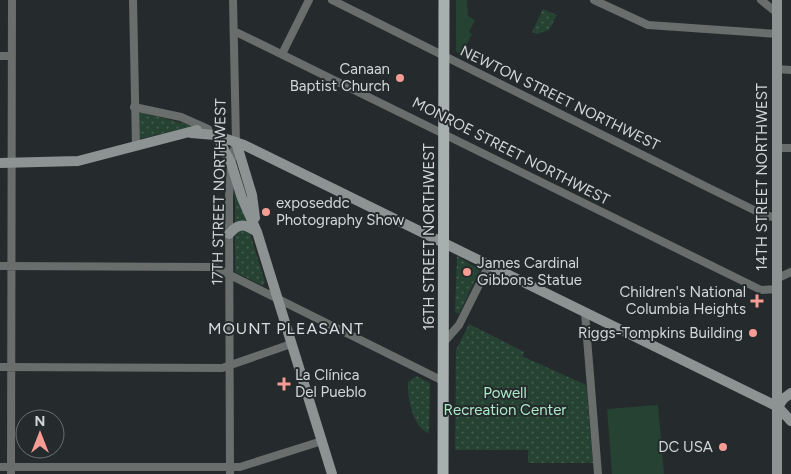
<svg xmlns="http://www.w3.org/2000/svg" width="791" height="474" viewBox="0 0 791 474" font-family="Figtree,sans-serif">
<defs>
<pattern id="park-dots" width="8" height="8" patternUnits="userSpaceOnUse" patternTransform="scale(1.25)"><rect width="8" height="8" fill="#254233"/><path d="M2 2h.1M6 6h.1" fill="none" stroke="#445d50" stroke-width="1.8" stroke-linecap="round"/></pattern>
</defs>
<rect width="100%" height="100%" fill="#252b2d"/>
<!-- green -->
<path fill="#254233" d="M456,0H467L468,16L475,20L469,32L472,34L461,56L456,51Z
M658,405L664,474H612L607,409Z"/>
<!-- park -->
<path fill="url(#park-dots)" d="M543,9L557,15L549,30L537,34L532,32Z
M141,112L194,126L139,139V114Z
M233,187H236L265,282L263,286L235,272V203Z
M457,256L480,270L459,314L455,312Z
M469,324L524,352L522,356L586,385L593,463H528V450H455L456,350Z
M416,376L430,383L429,433C413,429 407,396 408,382Z"/>
<g fill="none" stroke-linecap="round" stroke-linejoin="round">
<!-- street -->
<path stroke="#696d6c" stroke-width="8" d="M133,0L136,146
M332,0L707,187L764,215L777,218
M594,0L648,25L777,34
M761,0L777,13
M234,31L761,290L778,289
M282,54L309,0
M0,56H12
M777,69L791,70
M134,107L181,117L208,129
M778,148H791
M0,266L214,267L443,381
M778,278L791,272
M585,313L598,474
M444,342L459,325L489,265
M0,367L222,368L291,344
M0,467H240L322,441
M11,474L12,0
M230,474L229,198L231,163L236,142L233,0"/>
<!-- secondary -->
<path stroke="#8d9292" stroke-width="10" d="M191,133L215,135L244,145L764,400L778,407L791,421
M217,136L231,163L242,198L257,232L332,474
M236,142L252,195L255,218
M0,163L78,161L197,130
M229,234C239,222 245,224 257,232
M778,407L783,399L791,393
M777,474V0"/>
<!-- primary -->
<path stroke="#a8afaf" stroke-width="11" d="M443,474L444,0"/>
</g>
<!-- markers -->
<g fill="#f59c95" stroke="#252b2d" stroke-width="2">
<circle cx="400" cy="78" r="5"/>
<circle cx="266" cy="212" r="5"/>
<circle cx="467" cy="272" r="5"/>
<path d="M754.5 293.5h5v5h5v5h-5v5h-5v-5h-5v-5h5z"/>
<circle cx="753" cy="333" r="5"/>
<path d="M281.5 376.5h5v5h5v5h-5v5h-5v-5h-5v-5h5z"/>
<circle cx="723" cy="447" r="5"/>
</g>
<g text-anchor="middle" dominant-baseline="central" stroke-width="4" stroke-linejoin="round" paint-order="stroke">
<!-- poi labels -->
<g font-size="15" fill="#d2d6d7" stroke="#252b2d" text-anchor="end">
<text x="390" y="69">Canaan<tspan x="390" dy="17">Baptist Church</tspan></text>
<text x="276" y="203" text-anchor="start">exposeddc<tspan x="276" dy="17">Photography Show</tspan></text>
<text x="477" y="263" text-anchor="start">James Cardinal<tspan x="477" dy="17">Gibbons Statue</tspan></text>
<text x="746" y="292">Children's National<tspan x="746" dy="17">Columbia Heights</tspan></text>
<text x="743" y="333">Riggs-Tompkins Building</text>
<text x="295" y="375" text-anchor="start">La Clínica<tspan x="295" dy="17">Del Pueblo</tspan></text>
<text x="713" y="447">DC USA</text>
</g>
<!-- street labels -->
<g font-size="15" fill="#d2d6d7" stroke="#252b2d">
<text transform="translate(560 98) rotate(26)">NEWTON STREET NORTHWEST</text>
<text transform="translate(511 151) rotate(27)">MONROE STREET NORTHWEST</text>
<text transform="translate(762 177) rotate(-90)">14TH STREET NORTHWEST</text>
<text transform="translate(219 192) rotate(-89)">17TH STREET NORTHWEST</text>
<text transform="translate(429 237) rotate(-90)">16TH STREET NORTHWEST</text>
</g>
<!-- park labels -->
<g font-size="15" fill="#aceac8" stroke="#252b2d">
<text x="505" y="393">Powell<tspan x="505" dy="17">Recreation Center</tspan></text>
</g>
<!-- neighbourhood labels -->
<g font-size="16" letter-spacing="1" fill="#d6dee1" stroke="#252b2d">
<text x="286" y="328">MOUNT PLEASANT</text>
</g>
</g>
<!-- north arrow -->
<g transform="translate(40 434)"><circle r="24" fill="#252b2d" stroke="#6a6f71"/>
<path d="M0-4L9 19L0 12L-9 19Z" fill="#f59c95"/>
<text y="-8" font-size="14" font-weight="bold" text-anchor="middle" fill="#d2d6d7">N</text>
</g>
</svg>
